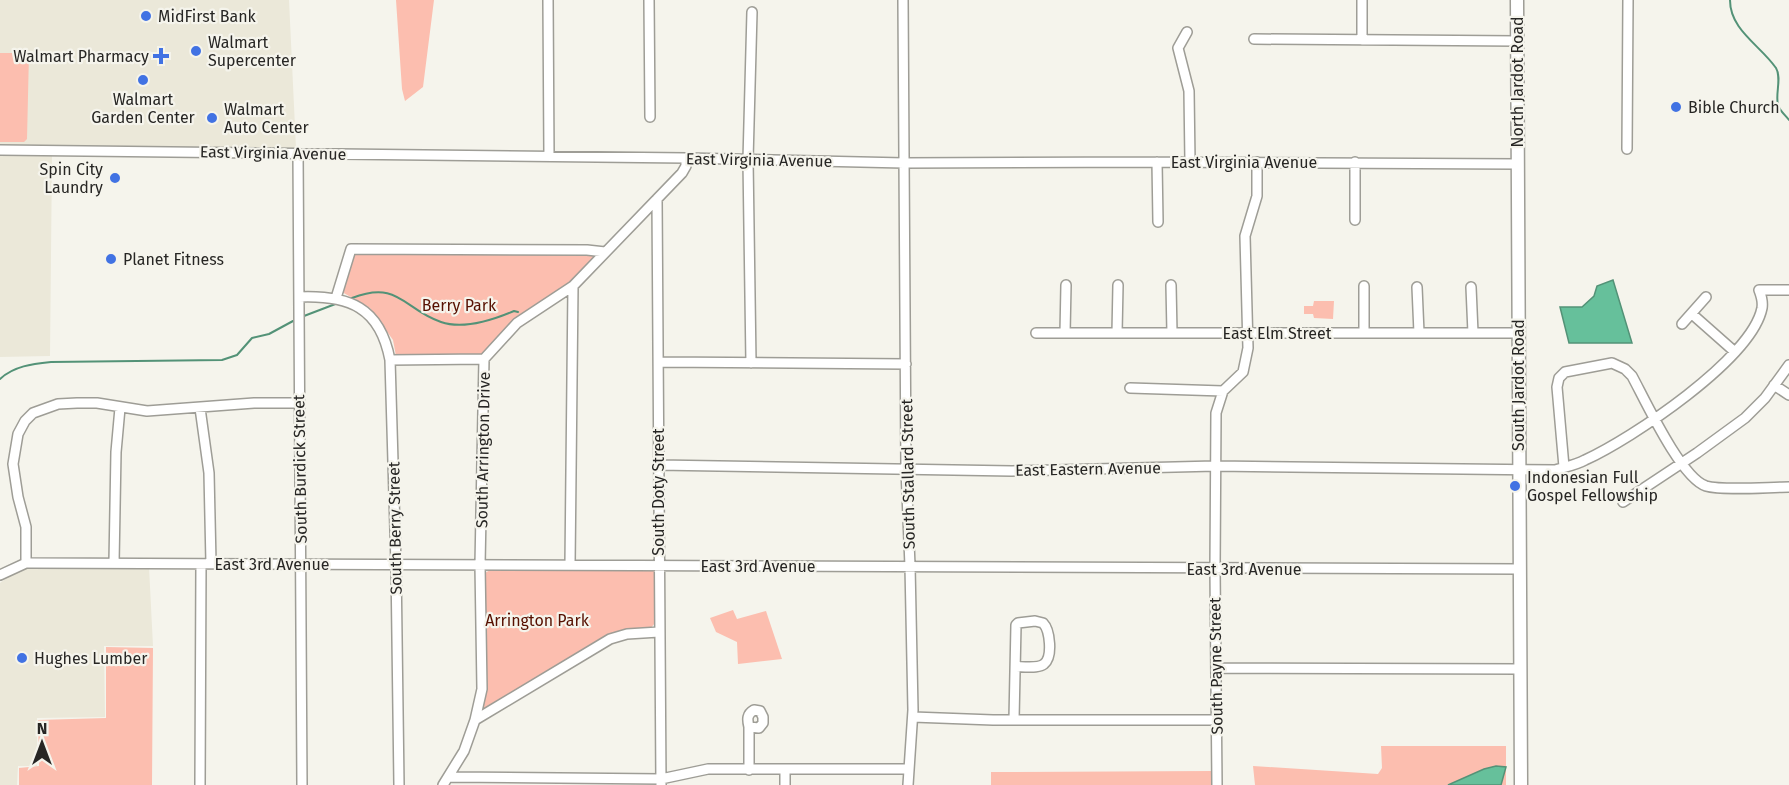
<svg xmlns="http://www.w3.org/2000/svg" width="1789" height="785" viewBox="0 0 1789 785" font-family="'Fira Sans',sans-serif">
<rect width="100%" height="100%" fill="#f5f4ec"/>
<!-- built -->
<path fill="#ebe8d9" d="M0,0H289L296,148L0,146Z
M0,154L52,155L50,356L0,357Z
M32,567H149L153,646H104L105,717L37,718V766H18L17,785H0V583L19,569Z"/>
<!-- green -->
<path fill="#fcbeaf" d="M396,0H434L423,87L405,101L402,89Z
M0,53H29L27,139L24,142H0Z
M587,252L602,255L572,284L483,356H396L393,340L370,308L342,292L353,255Z
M1314,301H1334L1333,319L1314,318L1313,314H1304V306H1313Z
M490,570H654L655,623L650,629H637L486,709H484L483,705L486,663L485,573Z
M733,610L737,619L766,611L782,659L738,664L737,642L716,632L710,618Z
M106,647L153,648L152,785H19V768L39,766L38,720L106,718Z
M1381,746H1506V785H1255L1253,766L1378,774L1382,768Z
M1211,771V785H991V772Z"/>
<!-- water -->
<path fill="#66c09b" stroke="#539277" stroke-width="1.5" d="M1613,280L1632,343H1569L1560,307H1582L1594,296L1597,286Z
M1496,766L1506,767L1501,785H1448L1484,769Z"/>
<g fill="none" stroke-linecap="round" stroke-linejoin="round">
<!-- stream -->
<path stroke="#539277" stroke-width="2" d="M1730,0C1730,30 1760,45 1776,68C1782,78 1775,94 1778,105C1779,110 1786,116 1789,120
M352,298C399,280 403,309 441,322C464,330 493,320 514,311L518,312
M304,316L338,303
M0,379C14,366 32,364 51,362L222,360L237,355L252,338L269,334L293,321"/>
<defs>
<path id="minor" d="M548,0L549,156
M649,0L650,117
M903,0L906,469L910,566L913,710L908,785
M1187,32L1178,48L1189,91L1190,162
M1254,39L1517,41
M1362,40V0
M1627,149L1628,0
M0,150L686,158L904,163L1157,162L1517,164
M298,153L302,785
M1157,162L1158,222
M1355,162V220
M657,199L661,785
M1171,285L1172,333
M1417,287L1419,333
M1471,287L1473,333
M299,297C349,295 380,307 390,360L396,564L399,785
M336,298L351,249L587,250L605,252
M1692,314L1735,352
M1682,324L1706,297
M1036,333H1518
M1065,333L1066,285
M1117,333L1118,285
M1364,333V286
M390,360L484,359
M659,362L906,364
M751,363L748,160L752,12
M1774,385L1789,395
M1130,388L1223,391
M200,408L209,473L211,563
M658,465L1012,471L1215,466L1555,470C1565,467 1576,465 1585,460C1631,439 1752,359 1762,308C1763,302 1761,295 1759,290H1789
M1564,467L1557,387L1559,378L1565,372L1612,363L1625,369L1632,376C1645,400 1681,478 1706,486C1723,491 1769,487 1789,487
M1623,502L1697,453L1745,418L1765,398L1789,365
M26,563V527L18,497L13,464L18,434L25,421L33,413L58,404L77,403H97L147,411L254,403H299
M114,563L116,452L120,408
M570,565L573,286
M0,575L26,563H32L1520,569
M1217,668L1520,669
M754,710L760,711L763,717V723L759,728L749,727C747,719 747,714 754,710Z
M913,717L993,720H1216
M1014,719L1016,625L1018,623L1035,621L1043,623C1050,630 1053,657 1044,664C1038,669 1024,666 1016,667
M475,720L610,639L627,634L659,632
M785,769V785
M749,770V727
M449,777L661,779L708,769H908
M200,785L201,564
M443,785L464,751L475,720L482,689L480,565L484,359L517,323L573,286L682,173L686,166V158
M1217,785L1215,569L1216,413L1223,391L1243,372L1248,348L1245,236L1257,196V162"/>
<path id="major" d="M1517,0L1521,785"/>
</defs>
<!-- minor casing -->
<use href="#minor" stroke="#9e9d96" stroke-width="12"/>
<!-- major casing -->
<use href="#major" stroke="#9e9d96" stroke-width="15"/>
<!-- minor -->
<use href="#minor" stroke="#fff" stroke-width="9"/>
<!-- major -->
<use href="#major" stroke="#fff" stroke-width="12"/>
</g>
<!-- markers -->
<g fill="#4172e3" stroke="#f5f4ec" stroke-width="2">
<circle cx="146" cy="16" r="6"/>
<circle cx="196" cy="51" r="6"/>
<path d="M158 47h6v6h6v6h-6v6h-6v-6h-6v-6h6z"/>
<circle cx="143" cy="80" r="6"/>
<circle cx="1676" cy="107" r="6"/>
<circle cx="212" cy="118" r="6"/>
<circle cx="115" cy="178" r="6"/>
<circle cx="111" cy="259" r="6"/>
<circle cx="1515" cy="486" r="6"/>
<circle cx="22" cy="658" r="6"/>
</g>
<g text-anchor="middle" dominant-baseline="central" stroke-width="4.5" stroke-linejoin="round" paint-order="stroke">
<!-- poi labels -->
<g font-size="16" fill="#272624" stroke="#f5f4ec" text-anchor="start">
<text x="158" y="16">MidFirst Bank</text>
<text x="208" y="42">Walmart<tspan x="208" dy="18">Supercenter</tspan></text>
<text x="149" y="56" text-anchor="end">Walmart Pharmacy</text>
<text x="143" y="99" text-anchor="middle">Walmart<tspan x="143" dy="18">Garden Center</tspan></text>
<text x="1688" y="107">Bible Church</text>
<text x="224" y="109">Walmart<tspan x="224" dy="18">Auto Center</tspan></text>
<text x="103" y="169" text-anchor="end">Spin City<tspan x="103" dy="18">Laundry</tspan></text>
<text x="123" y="259">Planet Fitness</text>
<text x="1527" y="477">Indonesian Full<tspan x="1527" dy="18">Gospel Fellowship</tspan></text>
<text x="34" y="658">Hughes Lumber</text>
</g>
<!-- street labels -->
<g font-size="16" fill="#272624" stroke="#f5f4ec">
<text transform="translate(1517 82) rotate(-90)">North Jardot Road</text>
<text transform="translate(273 153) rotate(1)">East Virginia Avenue</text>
<text transform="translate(759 160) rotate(1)">East Virginia Avenue</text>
<text x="1244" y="162">East Virginia Avenue</text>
<text x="1277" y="333">East Elm Street</text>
<text transform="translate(1518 385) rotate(-90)">South Jardot Road</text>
<text transform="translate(483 450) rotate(-89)">South Arrington Drive</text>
<text transform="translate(300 469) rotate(-91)">South Burdick Street</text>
<text transform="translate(1088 469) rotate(-1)">East Eastern Avenue</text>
<text transform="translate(908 474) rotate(-91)">South Stallard Street</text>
<text transform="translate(658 492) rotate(-90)">South Doty Street</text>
<text transform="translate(395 528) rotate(-91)">South Berry Street</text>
<text x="272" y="564">East 3rd Avenue</text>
<text x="758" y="566">East 3rd Avenue</text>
<text x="1244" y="569">East 3rd Avenue</text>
<text transform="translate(1216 666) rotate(-91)">South Payne Street</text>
</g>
<!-- park labels -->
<g font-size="16" fill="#571001" stroke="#f5f4ec">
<text x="459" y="305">Berry Park</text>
<text x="537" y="620">Arrington Park</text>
</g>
</g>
<!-- north arrow -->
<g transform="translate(42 743)" stroke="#f5f4ec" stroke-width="4.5" paint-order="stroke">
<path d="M0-4.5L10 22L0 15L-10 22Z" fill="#272624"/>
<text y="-9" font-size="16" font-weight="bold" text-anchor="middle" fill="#272624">N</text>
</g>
</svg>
